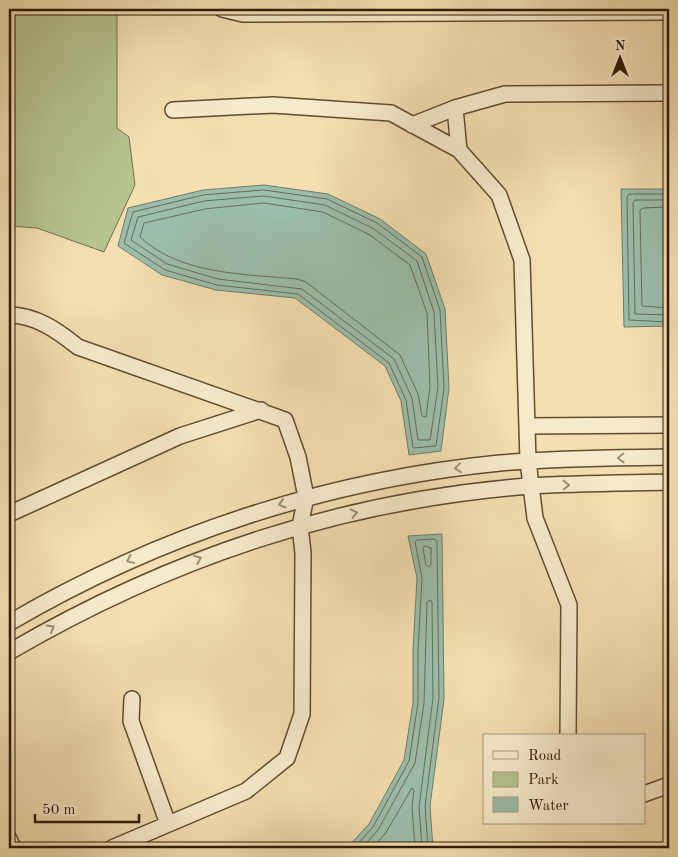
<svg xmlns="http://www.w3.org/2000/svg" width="678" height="857" viewBox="0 0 678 857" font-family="'Old Standard TT',serif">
<rect width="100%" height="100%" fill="#f3dfb1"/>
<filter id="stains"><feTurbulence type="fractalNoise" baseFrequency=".004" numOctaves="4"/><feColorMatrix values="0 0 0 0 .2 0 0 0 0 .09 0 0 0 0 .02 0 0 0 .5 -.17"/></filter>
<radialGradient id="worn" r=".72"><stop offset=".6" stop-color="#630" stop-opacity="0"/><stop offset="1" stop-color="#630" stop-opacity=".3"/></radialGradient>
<!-- green -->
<path fill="#b5c38f" stroke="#726f4a" d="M9,9H117V128L129,137L135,185L104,252L37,228L9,226Z"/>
<!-- water -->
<path fill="#9bbdab" stroke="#707c68" d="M264,185L328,194L380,219L426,254L445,309L449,388L441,451L409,455L401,401L385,366L295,298L216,290L162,275L118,246L128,208L203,190Z
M621,189H669V326L624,327Z
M442,534L444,699L430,806L433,848H347L369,824L404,760L413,703V650L417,578L408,536Z"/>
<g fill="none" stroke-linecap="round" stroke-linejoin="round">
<!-- shore -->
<path stroke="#656c58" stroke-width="1" d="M264,190L327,199L377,223L422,257L440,310L444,388L436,446L413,448L406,400L389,363L298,294L217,285L165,270L124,243L133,212L203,195Z
M669,194H629L627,197L629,320L669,322
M264,196L325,205L374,229L417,261L434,312L438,387L430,440H418L412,398L394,359L302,289L218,279L167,264L131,240L138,217L204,201Z
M669,200H635L633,203L635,314L669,315
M264,203L323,212L370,235L410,265L427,313L430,387L426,417L422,416L418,394L400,355L306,282L297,279C246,274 180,275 140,237L144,223L205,209Z
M669,207L643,208L640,210L642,306L669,308
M425,546L431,548V565L429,567L426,565L423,549Z
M354,848L373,827L409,761L418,703V650L422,578L415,542L417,540L434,539L437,541L439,698L425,806L428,848
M362,848L378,830L415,763L424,703L427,602L430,600L432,602L433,698L419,807L422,848
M372,848L385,834L412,788L414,790L412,807L415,848"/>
<defs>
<path id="minor" d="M222,9L243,14L669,12
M173,110L273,105L391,113L459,150L499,195L522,260L528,461L535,518L569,605L568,736
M412,125L455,108
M459,150L455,108L505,94L669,93
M9,315C36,315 58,331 78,347L285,420L298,457L306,497L300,526L303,553L302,714L287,758L246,791L112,848
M527,426L669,425
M9,514L180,436L261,410
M9,623C159,535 326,480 500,463C556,458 613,458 669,457
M9,652C172,557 340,501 529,486C576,483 623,483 669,482
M132,699L131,721L168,824
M644,794L669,785
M9,839L13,848"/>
</defs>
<!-- minor casing -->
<use href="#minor" stroke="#604c2f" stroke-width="18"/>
<!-- minor -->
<use href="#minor" stroke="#f7eacc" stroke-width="15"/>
</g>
<!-- one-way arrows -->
<defs><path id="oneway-chevron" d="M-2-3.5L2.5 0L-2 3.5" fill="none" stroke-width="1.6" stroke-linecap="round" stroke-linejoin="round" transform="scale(1.25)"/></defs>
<g stroke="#9d8d72">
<use href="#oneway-chevron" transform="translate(621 458) rotate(179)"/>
<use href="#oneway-chevron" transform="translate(458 468) rotate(173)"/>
<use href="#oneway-chevron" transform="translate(566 485) rotate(-1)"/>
<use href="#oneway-chevron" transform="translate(282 504) rotate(163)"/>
<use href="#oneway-chevron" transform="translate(354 513) rotate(-13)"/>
<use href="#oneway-chevron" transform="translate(198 559) rotate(-22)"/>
<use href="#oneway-chevron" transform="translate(130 560) rotate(156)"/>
<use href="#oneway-chevron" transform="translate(51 628) rotate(-30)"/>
</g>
<!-- margin -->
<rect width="678" height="857" fill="none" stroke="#f3dfb1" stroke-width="30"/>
<rect x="10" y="10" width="658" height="837" fill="none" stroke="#2f1b04" stroke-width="2.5"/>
<rect x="15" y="15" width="648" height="827" fill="none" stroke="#2f1b04"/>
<!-- legend -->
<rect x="483" y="734" width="162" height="90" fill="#f7eacc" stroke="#a7977c"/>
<rect x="493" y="751" width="25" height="8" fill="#f7eacc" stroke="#a7977c"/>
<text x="528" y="760" font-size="15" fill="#2f1b04">Road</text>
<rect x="493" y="772" width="25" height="15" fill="#b5c38f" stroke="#a7977c"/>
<text x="528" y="784" font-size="15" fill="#2f1b04">Park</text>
<rect x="493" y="797" width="25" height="15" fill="#9bbdab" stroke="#a7977c"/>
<text x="528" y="810" font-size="15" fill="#2f1b04">Water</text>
<!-- north arrow -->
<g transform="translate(620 58)" stroke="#f7eacc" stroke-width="4" paint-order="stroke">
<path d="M0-4L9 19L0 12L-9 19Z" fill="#2f1b04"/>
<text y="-8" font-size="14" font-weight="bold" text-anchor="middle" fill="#2f1b04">N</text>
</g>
<!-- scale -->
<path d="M35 814v8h104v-8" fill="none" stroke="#2f1b04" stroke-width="2.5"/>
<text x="42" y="814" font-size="15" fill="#2f1b04" stroke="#f7eacc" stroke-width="4" paint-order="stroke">50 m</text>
<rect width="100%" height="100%" filter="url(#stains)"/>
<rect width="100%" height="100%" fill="url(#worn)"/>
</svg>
